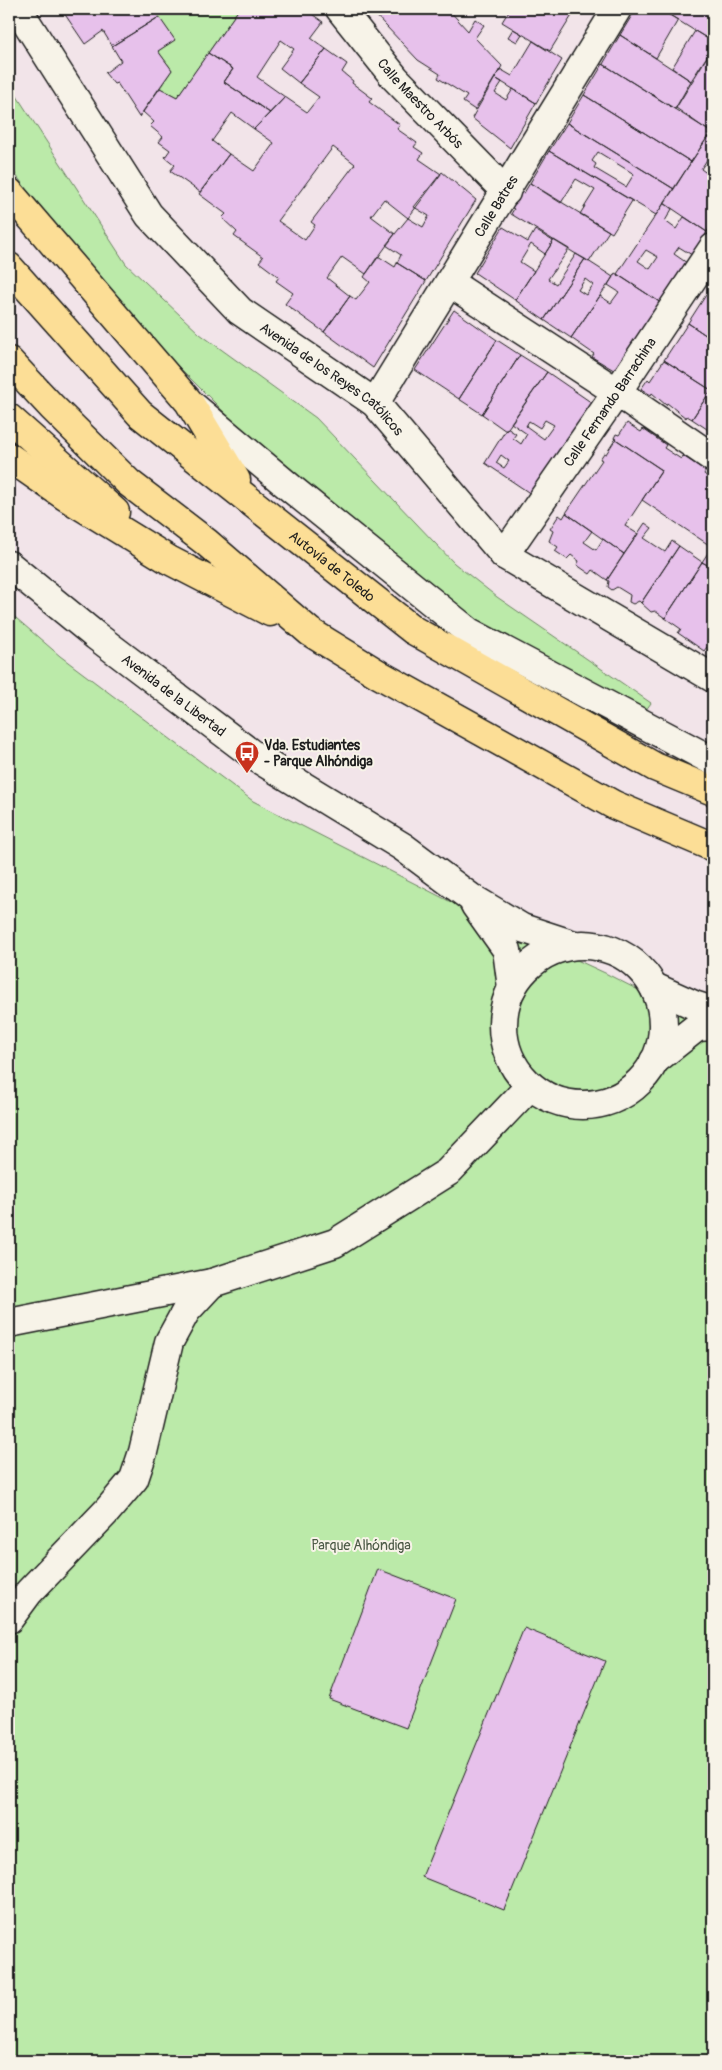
<svg xmlns="http://www.w3.org/2000/svg" width="722" height="2070" viewBox="0 0 722 2070" font-family="Pangolin,sans-serif">
<rect width="100%" height="100%" fill="#f2e4e9"/>
<filter id="ink" filterUnits="userSpaceOnUse"><feTurbulence type="fractalNoise" baseFrequency=".02" numOctaves="2"/><feDisplacementMap in="SourceGraphic" scale="10" xChannelSelector="R" yChannelSelector="G"/><feConvolveMatrix kernelMatrix="1 2 1 2 8 2 1 2 1" color-interpolation-filters="sRGB"/></filter>
<g filter="url(#ink)">
<!-- green -->
<path fill="#bbeaa9" stroke="#6c8362" d="M153,9H239L177,97L160,88L172,70L158,51L174,40Z
M9,84L126,264L200,334L316,418L454,563L497,597L651,703L643,714L466,619L286,474L173,361L26,189L9,165Z
M9,612L60,656L253,801L449,901L605,973L713,1028V2061H9Z"/>
<!-- building -->
<path fill="#e7c1eb" stroke="#1c1c1c" fill-rule="evenodd" d="M68,9H153L159,17L112,46L103,31L85,44L64,13Z
M239,9H305L323,22L311,38L326,49L299,83L280,68L294,49L281,40L257,77L285,97L270,113L224,82L233,69L208,53Z
M370,9H448L468,31L475,19L484,25L475,38L502,66L475,110L463,102L467,96L438,78L440,74L418,60Z
M510,9H576L550,51L502,22Z
M636,9H660L678,20L656,58L620,35Z
M660,9H713V42L695,31Z
M159,17L175,40L158,51L172,70L139,117L117,83L114,84L105,73L121,61L112,46Z
M513,29L522,34L517,42L508,37Z
M695,31L713,42V47L691,81L672,68Z
M620,35L691,81L675,109L603,64Z
M533,41L562,60L536,103L495,78L500,69L512,76Z
M713,47V134L676,108Z
M326,49L347,64L342,72L353,81L352,83L372,98L369,102L400,125L397,129L417,143L414,147L423,153L419,159L441,174L408,218L384,199L371,216L395,234L366,274L342,257L327,278L350,296L324,332L285,304L293,293L276,281L279,277L259,262L263,257L234,236L237,232L222,218L226,214L199,194L229,154L254,171L274,143L254,129L285,97L307,112L319,97L299,83ZM333,147L355,164L311,222L315,225L305,240L278,221Z
M208,53L233,69L224,82L270,113L254,129L232,113L212,141L229,154L200,192L170,171L175,165L165,157L170,150L159,142L163,137L150,126L154,122L143,112L160,88L177,97Z
M603,64L711,132L691,162L584,95Z
M495,78L502,82L495,93L506,100L513,89L536,103L510,148L472,118Z
M584,95L691,162L674,189L567,123Z
M567,123L674,189L656,215L549,151ZM598,152L634,174L626,187L594,168L596,164L592,161Z
M711,132L713,134V162L708,158L701,169L712,177L713,175V222L707,232L664,203Z
M549,151L632,201L612,233L580,214L595,190L576,179L561,203L530,183Z
M442,172L476,200L426,281L397,263L401,255L386,245L408,218L423,227L429,216L414,207Z
M530,183L609,231L589,262L511,214L514,209L511,207L521,191L524,193Z
M664,203L672,209L665,221L676,229L684,217L707,232L692,255L679,247L674,254L687,263L661,303L617,274ZM646,250L658,257L650,269L638,261Z
M503,227L528,242L535,230L553,241L545,254L531,244L520,262L534,271L515,300L475,273Z
M554,240L569,249L548,279L556,284L576,254L585,259L544,320L515,300Z
M378,256L395,267L397,263L426,281L373,368L324,332L350,296L356,300L370,282L364,277Z
M585,259L613,277L571,338L544,320ZM585,279L593,285L586,295L578,290Z
M615,273L661,303L617,372L592,357L594,354L571,338L600,296L611,303L619,292L608,285Z
M713,284V340L688,323Z
M454,310L497,340L459,399L415,370Z
M688,323L713,340V387L711,390L664,360Z
M497,340L520,355L482,414L459,399Z
M520,355L547,372L506,431L482,414Z
M664,360L711,390L692,419L687,416L686,418L667,403L666,405L652,393L651,395L641,389L648,379L650,381Z
M547,372L595,405L534,496L485,463L507,428L516,434L513,438L521,444L527,434L511,423ZM545,420L554,425L544,439L526,426L529,421L540,428ZM501,455L509,461L504,468L496,463Z
M713,387V433L692,419Z
M627,423L641,432L643,429L666,445L664,448L681,459L683,456L706,471L704,474L713,481L712,547L642,500L662,470L614,438L616,434L619,435Z
M614,438L662,470L625,526L638,534L624,554L566,513L602,460L600,459L604,453L606,454L615,440Z
M566,513L592,531L584,542L596,550L603,539L624,554L607,580L593,570L590,574L577,565L579,561L571,555L567,559L555,551L558,547L549,541L553,531L550,529L559,515L563,518Z
M645,523L652,528L644,538L665,552L672,541L679,546L641,603L639,601L633,604L629,602L630,595L617,587L612,590L608,587L609,581L607,580Z
M713,545V568L702,562Z
M679,546L702,562L665,618L655,611L651,612L641,603Z
M702,562L713,568V579L711,583L713,585V651L707,647L704,651L678,633L681,629L665,618Z
M378,1569L456,1599L406,1728L329,1699Z
M524,1628L605,1661L504,1910L422,1877Z"/>
<g fill="none" stroke-linecap="round" stroke-linejoin="round">
<defs>
<g id="minor">
<path id="s1" d="M18,9L149,215L240,311L375,403L504,555L713,678"/>
<path id="s2" d="M340,9L395,78L506,192"/>
<path d="M450,283L617,392L713,458"/>
<path id="s3" d="M375,403L617,9"/>
<path d="M194,407L293,490L469,632L713,761"/>
<path id="s4" d="M504,555L617,392L713,248"/>
<path id="s5" d="M9,565L96,636L257,758L403,847L470,897L522,928L574,945"/>
<path d="M475,905L507,950L512,988"/>
<circle cx="583" cy="1025" r="80"/>
<path d="M654,987L694,1005L713,1011"/>
<path d="M654,1061L697,1027L713,1026"/>
<path d="M9,1323L212,1283L335,1243L448,1172L530,1086"/>
<path d="M9,1619L29,1592L107,1511L134,1479L143,1452L169,1342L186,1311L212,1283"/>
</g>
<g id="highway">
<path d="M9,192L189,402L236,480"/>
<path id="s6" d="M9,267L140,414L413,630L655,767L713,791"/>
<path d="M9,361L52,407L129,483L206,542L310,632L380,675L614,805L713,847"/>
<path d="M9,418L115,512"/>
<path d="M9,457L65,496L169,560L270,612"/>
</g>
</defs>
<!-- minor casing -->
<use href="#minor" stroke="#1c1c1c" stroke-width="31"/>
<!-- highway casing -->
<use href="#highway" stroke="#1c1c1c" stroke-width="31"/>
<!-- minor -->
<use href="#minor" stroke="#f7f3e8" stroke-width="28"/>
<!-- highway -->
<use href="#highway" stroke="#fcde96" stroke-width="28"/>
</g>
</g>
<!-- icons -->
<defs>
<symbol id="bus-pin" viewBox="-11 -11 22 30"><path d="M0 17L-7.5 6A9.5 9.5 0 1 1 7.5 6Z" fill="#c8321e" stroke="#f7f3e8"/><path d="M-5-6H5V4H4V6H2V4H-2V6H-4V4H-5ZM-3.5-4V0h7V-4ZM-3.5 1.2v1.5H-2V1.2ZM2 1.2v1.5H3.5V1.2Z" fill="#fff"/></symbol>
</defs>
<g fill-rule="evenodd">
<use href="#bus-pin" x="233" y="739" width="28" height="38"/>
</g>
<g text-anchor="middle" dominant-baseline="central" stroke-width="4" stroke-linejoin="round" paint-order="stroke">
<!-- street labels -->
<g font-size="14" fill="#1c1c1c" stroke="#f7f3e8">
<text stroke="none"><textPath href="#s2" startOffset="124">Calle Maestro Arbós</textPath></text>
<text stroke="none"><textPath href="#s3" startOffset="231">Calle Batres</textPath></text>
<text stroke="none"><textPath href="#s1" startOffset="491">Avenida de los Reyes Católicos</textPath></text>
<text stroke="none"><textPath href="#s4" startOffset="186">Calle Fernando Barrachina</textPath></text>
<text stroke="none"><textPath href="#s6" startOffset="442">Autovía de Toledo</textPath></text>
<text stroke="none"><textPath href="#s5" startOffset="210">Avenida de la Libertad</textPath></text>
</g>
<!-- poi labels -->
<g font-size="14" font-weight="bold" fill="#1c1c1c" stroke="#f7f3e8" text-anchor="start">
<text x="264" y="745">Vda. Estudiantes<tspan x="264" dy="16">- Parque Alhóndiga</tspan></text>
</g>
<!-- park labels -->
<g font-size="14" fill="#4c5a46" stroke="#f7f3e8">
<text x="361" y="1545">Parque Alhóndiga</text>
</g>
</g>
<!-- margin -->
<rect width="722" height="2070" fill="none" stroke="#f7f3e8" stroke-width="30"/>
<rect x="15" y="15" width="692" height="2040" fill="none" stroke="#1c1c1c" stroke-width="2" filter="url(#ink)"/>
</svg>
